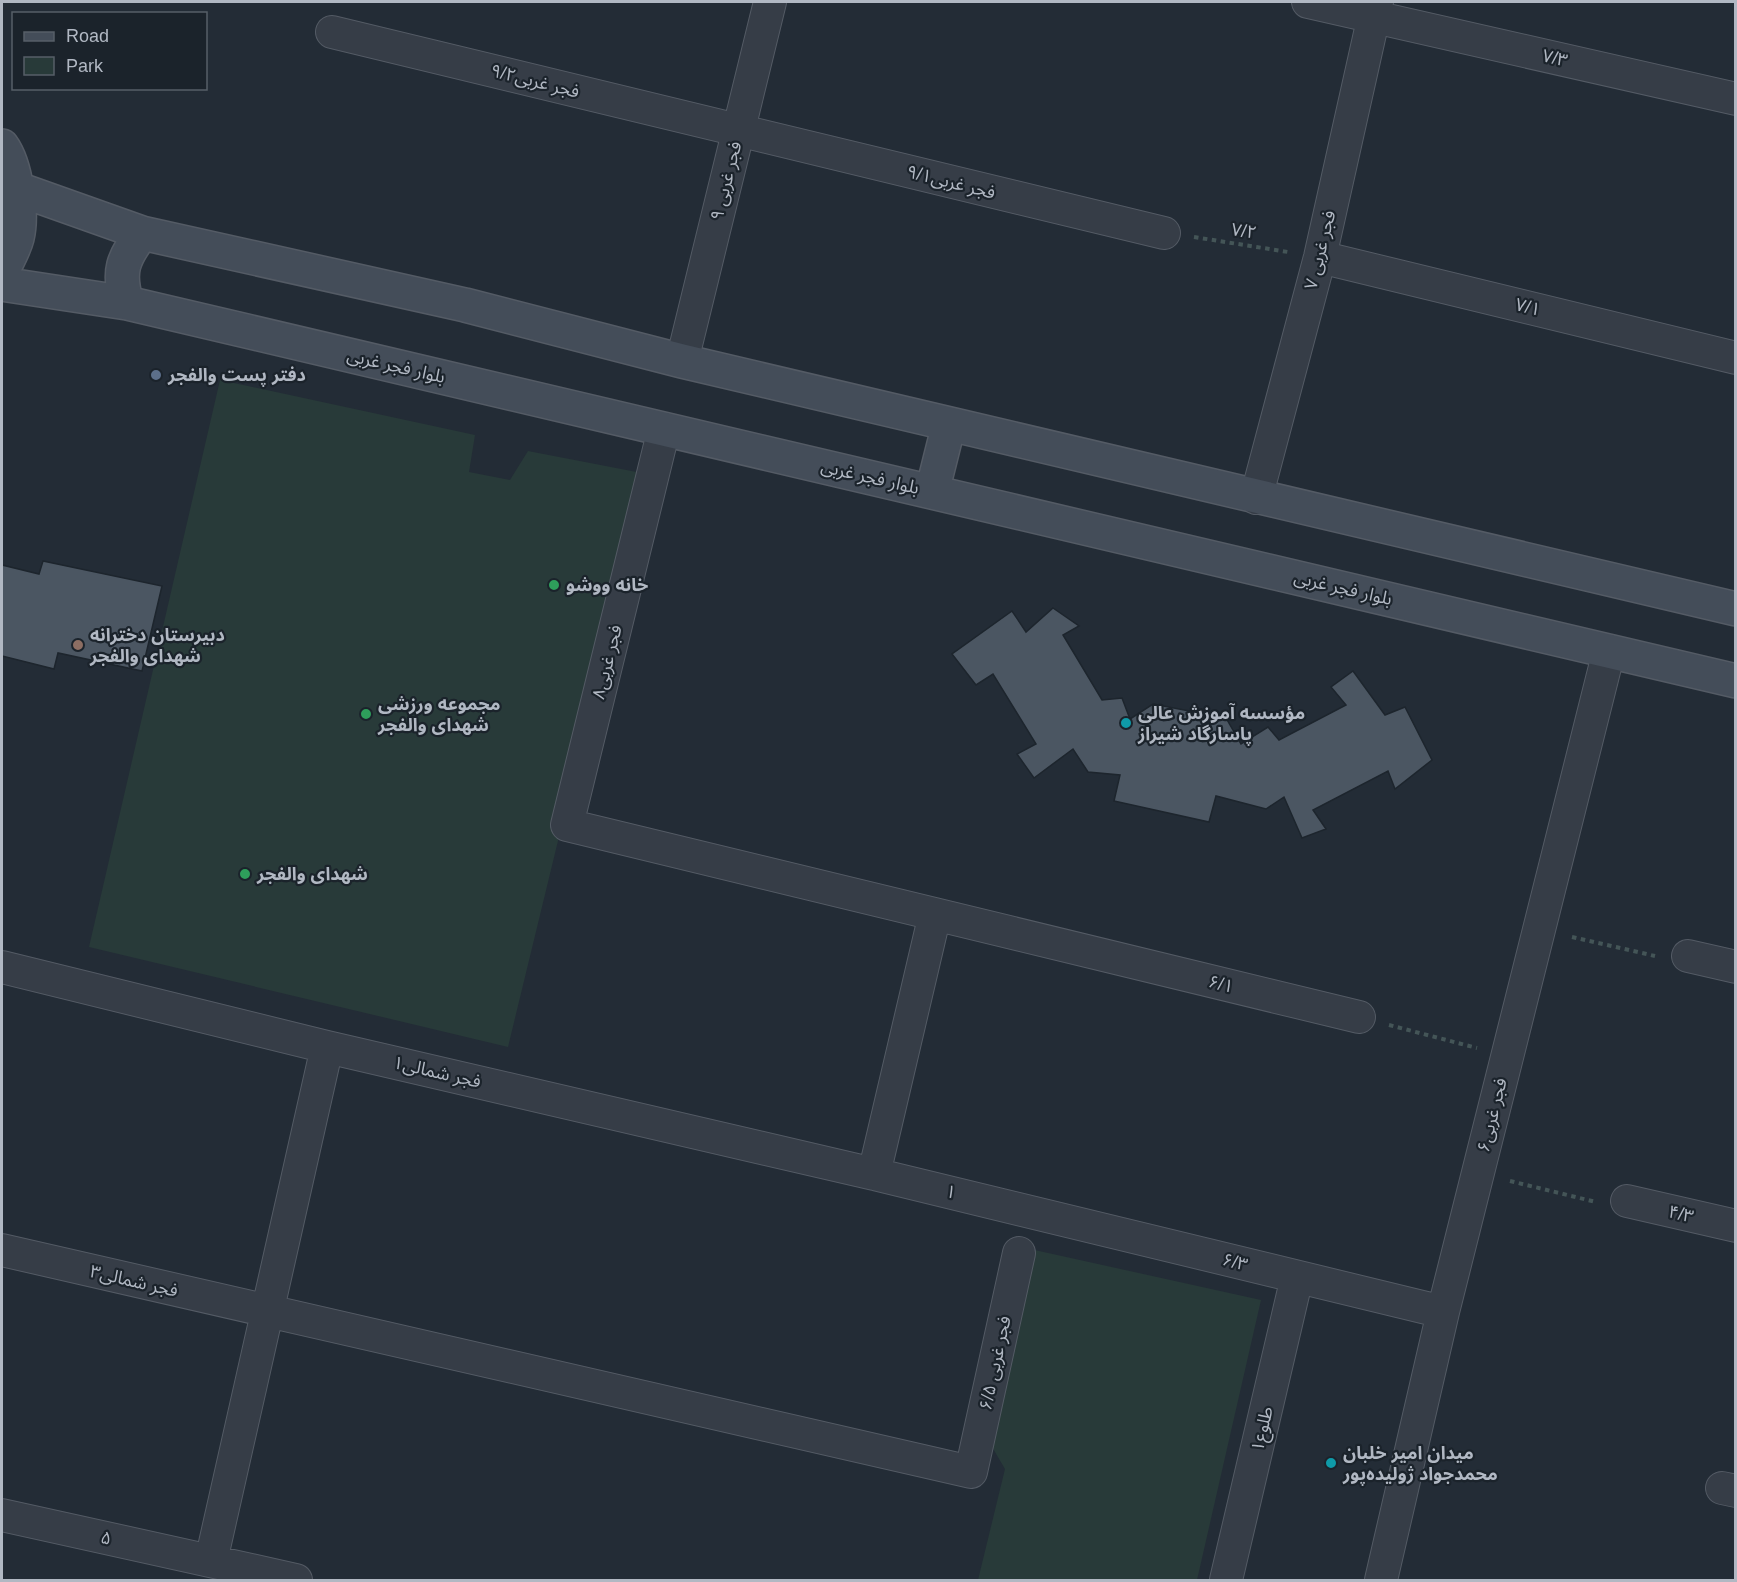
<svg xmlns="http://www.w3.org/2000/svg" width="1737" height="1582" viewBox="0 0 1737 1582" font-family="Arial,'Noto Sans Arabic',sans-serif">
<rect width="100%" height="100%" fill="#232c36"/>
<!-- green -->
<path fill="#283a39" d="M220,380L475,435L469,472L510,480L528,451L647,474L508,1047L89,947Z
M1030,1249L1261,1300L1197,1580H978L1005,1469L988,1440Z"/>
<!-- building -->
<path fill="#4b5662" stroke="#1d252d" stroke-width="1.5" d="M43,561L162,586L142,671L58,653L54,669L2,656V565L39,574Z
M1053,608L1079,626L1063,635L1102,700L1122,698L1130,719L1153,704L1226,718L1241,744L1268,727L1279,740L1346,705L1331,687L1353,671L1385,715L1405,707L1432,760L1395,789L1388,771L1313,810L1326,829L1302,838L1284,797L1266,809L1216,796L1209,822L1114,801L1120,775L1088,772L1073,749L1034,778L1017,754L1036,744L993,674L976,685L952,654L1012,611L1026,632Z"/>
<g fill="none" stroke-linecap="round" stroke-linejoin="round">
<defs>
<path id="street" d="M1308,2L1736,99
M332,32L1164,233
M1320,257L1736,358
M682,361L770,2
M664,429L567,825L1359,1017
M1256,498L1320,257L1377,2
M1688,956L1736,967
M2,967L327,1047L874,1174L1443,1312
M874,1174L935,914
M1627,1201L1736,1226
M2,1250L971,1472L1019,1253
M1722,1488L1736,1491
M2,1515L296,1580
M211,1561L327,1047
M1226,1580L1297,1277
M1381,1580L1443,1312L1609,651"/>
<path id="secondary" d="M2,146C16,165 23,214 17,238C14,250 6,262 2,273
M18,189L142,233L465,305L682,361L1736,609
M2,284L127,303L1736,681
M127,303C117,272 123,258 142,233
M932,492L949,424"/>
</defs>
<!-- street casing -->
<use href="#street" stroke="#545b65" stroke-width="34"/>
<!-- secondary casing -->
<use href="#secondary" stroke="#545b65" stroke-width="36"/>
<!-- path -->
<path stroke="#445557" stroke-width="4" stroke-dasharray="4.5 4.5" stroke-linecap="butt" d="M1194,237L1288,252
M1572,937L1655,956
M1389,1025L1477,1048
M1510,1181L1596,1202"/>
<!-- street -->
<use href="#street" stroke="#363d47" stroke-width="32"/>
<!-- secondary -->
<use href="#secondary" stroke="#444d59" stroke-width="33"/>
</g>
<!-- markers -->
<circle fill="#5c6f8a" stroke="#1b232b" stroke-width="2" cx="156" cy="375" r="6"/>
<g fill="#2e9e5b" stroke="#1b232b" stroke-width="2">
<circle cx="554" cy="585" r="6"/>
<circle cx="366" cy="714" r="6"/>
<circle cx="245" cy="874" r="6"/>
</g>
<circle fill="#8d6e63" stroke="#1b232b" stroke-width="2" cx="78" cy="645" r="6"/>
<g fill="#0f9aa8" stroke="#1b232b" stroke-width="2">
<circle cx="1126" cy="723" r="6"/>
<circle cx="1331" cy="1463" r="6"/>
</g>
<g text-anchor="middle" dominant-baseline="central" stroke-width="4.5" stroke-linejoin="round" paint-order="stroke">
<!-- street labels -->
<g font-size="18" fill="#b1b8c3" stroke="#1b232b">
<text transform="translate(1555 58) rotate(13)">۷/۳</text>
<text transform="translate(535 81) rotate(14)">فجر غربی۹/۲</text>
<text transform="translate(726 181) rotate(-76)">۹ فجر غربی</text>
<text transform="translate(951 182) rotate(14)">فجر غربی۹/۱</text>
<text transform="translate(1244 231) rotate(9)">۷/۲</text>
<text transform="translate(1320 250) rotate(-76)">۷ فجر غربی</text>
<text transform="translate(1528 307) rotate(14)">۷/۱</text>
<text transform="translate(396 366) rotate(13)">بلوار فجر غربی</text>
<text transform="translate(870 477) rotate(13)">بلوار فجر غربی</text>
<text transform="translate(1343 588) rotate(13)">بلوار فجر غربی</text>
<text transform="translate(607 662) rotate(-76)">فجر غربی۸</text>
<text transform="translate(1221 984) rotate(14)">۶/۱</text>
<text transform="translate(437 1072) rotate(13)">فجر شمالی۱</text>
<text transform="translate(1492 1115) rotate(-76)">فجر غربی۶</text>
<text transform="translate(951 1192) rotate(14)">۱</text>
<text transform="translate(1681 1214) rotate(13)">۴/۳</text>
<text transform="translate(1235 1262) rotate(14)">۶/۳</text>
<text transform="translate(134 1281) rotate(13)">فجر شمالی۳</text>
<text transform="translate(995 1363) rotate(-78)">۶/۵ فجر غربی</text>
<text transform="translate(1262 1429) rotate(-77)">طلوع۱</text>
<text transform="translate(106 1538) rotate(12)">۵</text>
</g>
<!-- poi labels -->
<g font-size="18" font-weight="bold" fill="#b1b8c3" stroke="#1b232b" text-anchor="start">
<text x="168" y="375">دفتر پست والفجر</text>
<text x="566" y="585">خانه ووشو</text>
<text x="90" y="635">دبیرستان دخترانه<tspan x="90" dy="21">شهدای والفجر</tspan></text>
<text x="378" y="704">مجموعه ورزشی<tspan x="378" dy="21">شهدای والفجر</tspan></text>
<text x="1138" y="713">مؤسسه آموزش عالی<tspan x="1138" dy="21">پاسارگاد شیراز</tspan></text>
<text x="257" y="874">شهدای والفجر</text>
<text x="1343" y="1453">میدان امیر خلبان<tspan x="1343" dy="21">محمد‌جواد ژولیده‌پور</tspan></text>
</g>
</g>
<!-- border -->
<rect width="1737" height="1582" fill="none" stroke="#b1b8c3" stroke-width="6"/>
<!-- legend -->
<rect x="12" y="12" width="195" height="78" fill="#1b232b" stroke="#575f68" stroke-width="1.5"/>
<rect x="24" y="32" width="30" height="9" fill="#444d59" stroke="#575f68" stroke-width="1.5"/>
<text x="66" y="42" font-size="18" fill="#b1b8c3">Road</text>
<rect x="24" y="57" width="30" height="18" fill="#283a39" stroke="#575f68" stroke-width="1.5"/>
<text x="66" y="72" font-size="18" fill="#b1b8c3">Park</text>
</svg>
